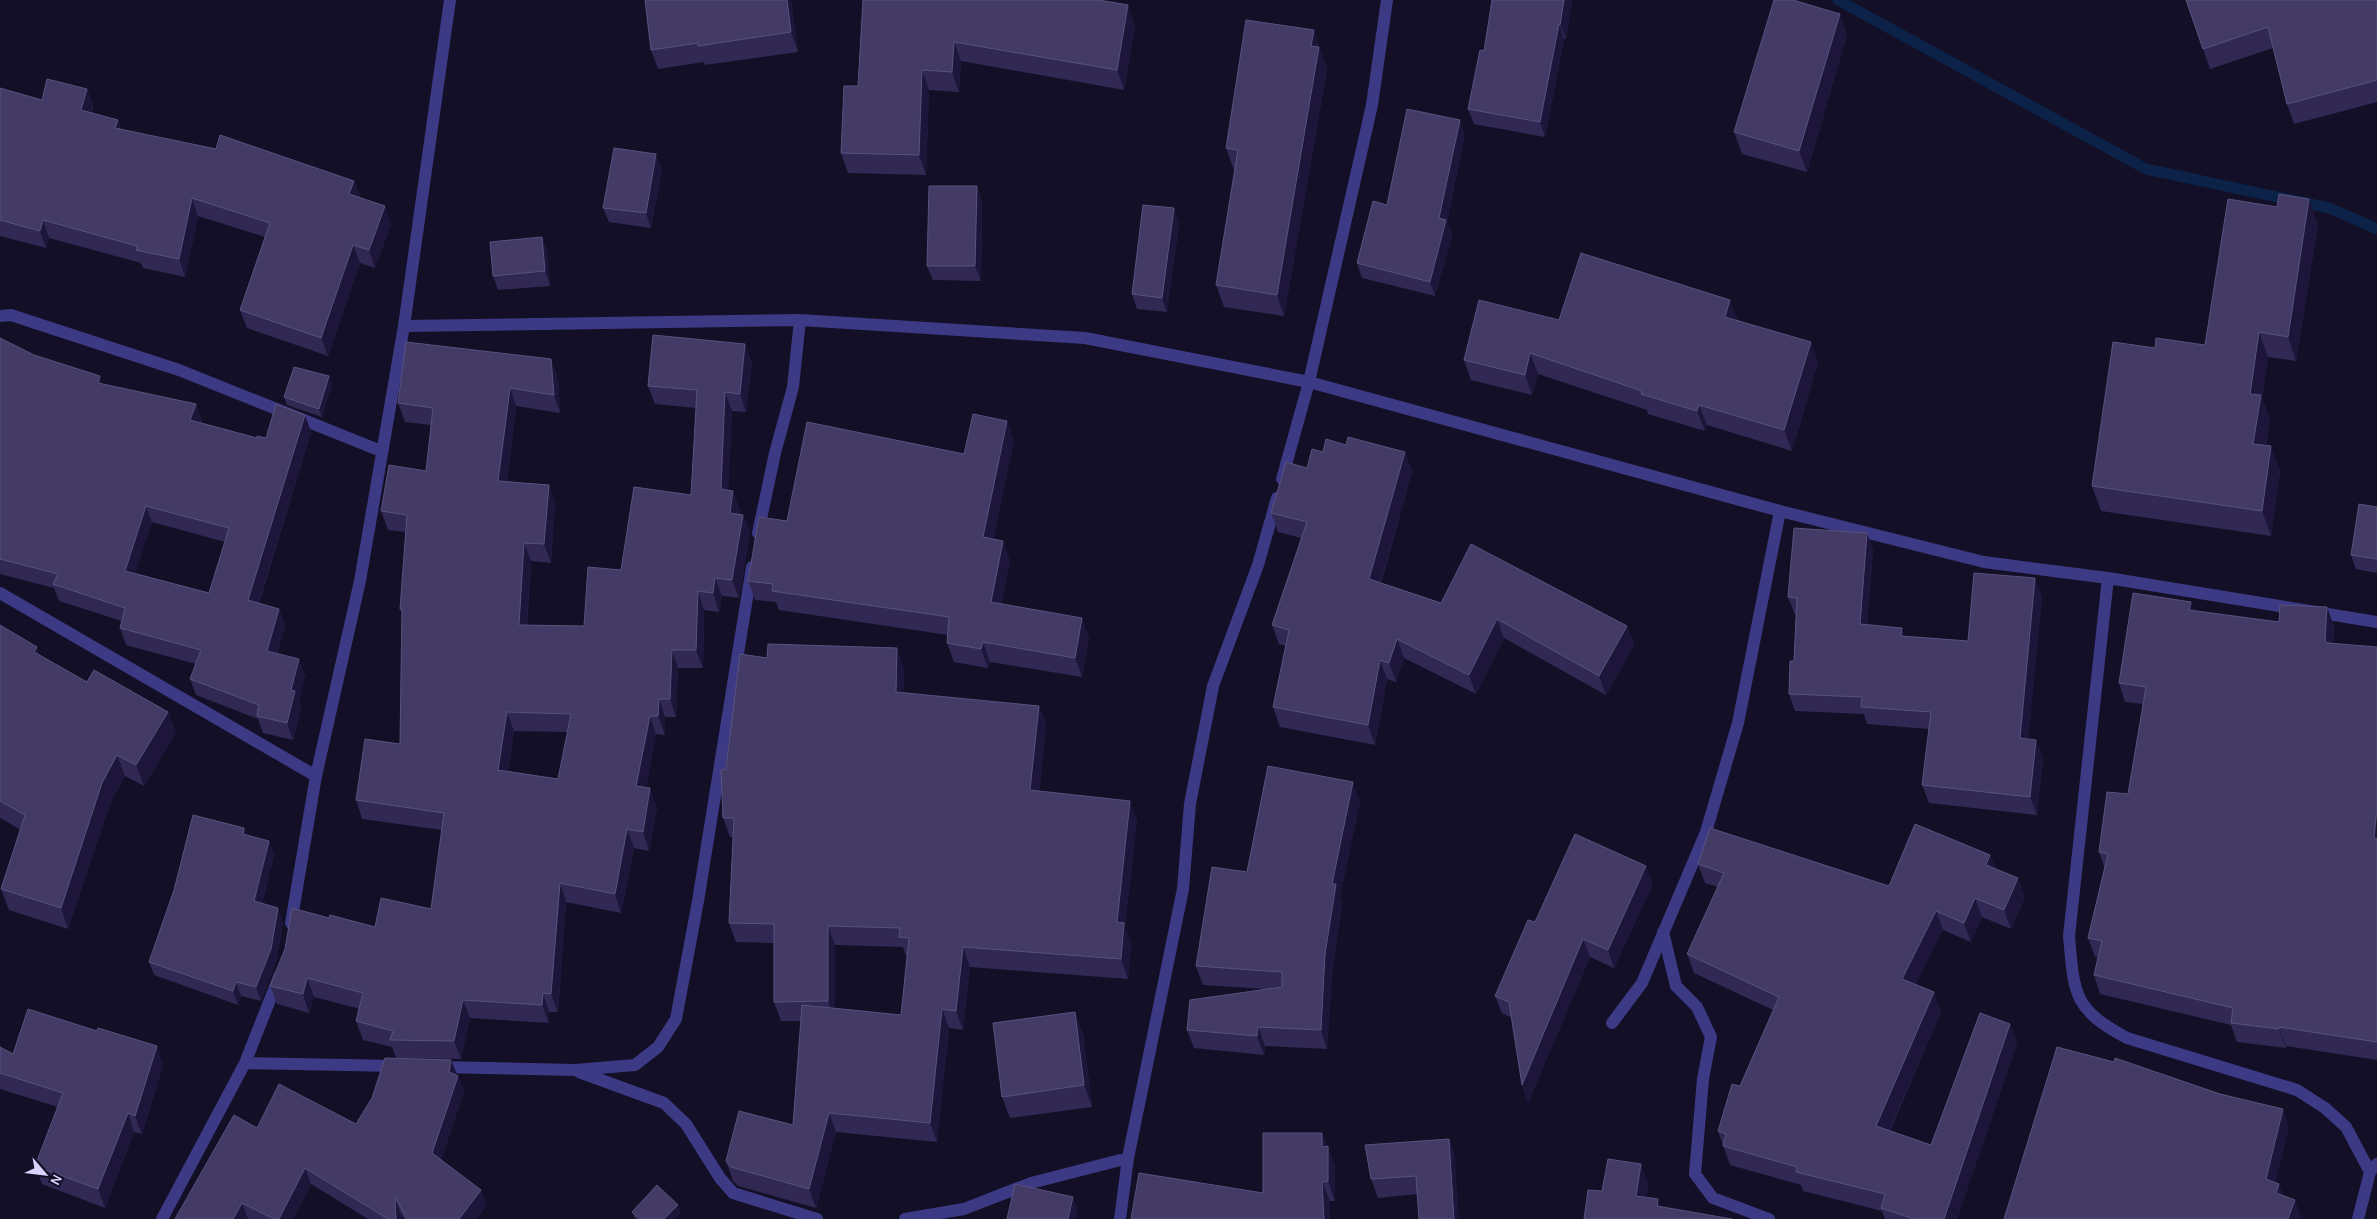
<svg xmlns="http://www.w3.org/2000/svg" width="2377" height="1219" viewBox="0 0 2377 1219" font-family="Karla,sans-serif">
<rect width="100%" height="100%" fill="#130f26"/>
<g fill="none" stroke-linecap="round" stroke-linejoin="round">
<!-- stream -->
<path stroke="#0c2248" stroke-width="11" d="M1838,0L2146,169L2329,208L2377,229"/>
<!-- minor -->
<path stroke="#3d3a85" stroke-width="12" d="M0,316L11,315L179,370L381,451
M404,326L800,320L1085,338L1309,382L1780,511L1984,562L2108,578L2377,622
M1282,479L1309,382L1372,105L1387,0
M758,533L775,453L793,387L800,320
M2108,578L2069,936C2074,994 2073,1009 2127,1038L2297,1090L2325,1108L2346,1127L2370,1172
M0,593L316,776
M291,923L316,776L360,581L404,326L450,0
M1663,932L1676,986L1697,1007L1711,1037L1703,1079L1695,1174L1713,1198L1769,1219
M1612,1023L1642,983L1706,832L1738,723L1780,511
M245,1063L398,1066
M438,1067L575,1070L635,1065L658,1047L676,1019L698,901L752,567
M579,1072L664,1103L686,1124L720,1178L733,1193L817,1219
M162,1219L245,1063L279,977
M905,1219L964,1209L1031,1183L1128,1158
M1120,1219L1128,1158L1183,889L1190,804L1213,686L1258,565L1277,498
M2358,1219L2370,1172L2377,1164"/>
</g>
<!-- wall -->
<path fill="#312854" fill-rule="evenodd" d="M645,0H791L798,52L705,65L704,62L658,69L651,50Z
M863,0L1135,25L1124,90L961,61L959,92L929,90L926,175L848,173L841,153L858,86Z
M1492,0H1572L1566,39H1564L1545,137L1474,124L1468,109L1484,51Z
M2186,0H2377V102L2294,124L2287,104L2273,48L2210,69Z
M1847,35L1807,172L1742,154L1734,132Z
M1321,52V54L1327,69L1284,316L1224,307L1216,285L1235,170H1234L1226,148Z
M0,88L42,100L87,89L93,107L92,113L121,129L354,181L360,197L391,224L375,268L360,263L328,356L247,328L240,310L265,237L198,216L185,277L143,268L141,263L49,238L46,248L0,236Z
M1465,135L1447,221L1452,235L1435,296L1362,278L1357,263L1387,205Z
M662,169L651,228L609,222L603,208Z
M977,186L982,201L981,281L933,280L927,266Z
M1174,208L1179,223L1167,312L1137,309L1132,294Z
M2318,224L2296,361L2268,357L2262,398L2270,420L2266,445L2280,471L2271,536L2101,511L2092,486L2155,348L2205,345Z
M542,237L547,252L550,286L498,290L493,276Z
M1559,320H1738L1818,362L1792,451L1707,425L1705,431L1648,414L1647,410L1538,374L1532,395L1471,380L1464,360Z
M0,338L34,355L103,384L196,404L202,421L201,423L257,438H266L305,415L311,432L259,603L279,609L285,626L277,654L305,675L299,702L301,708L293,740L263,733L258,719L196,695L190,679L196,664L126,645L120,628L122,621L59,601L54,588L0,574ZM152,522L225,542L209,593L135,573Z
M752,362L746,412L732,411L728,490L740,509L739,515H743L750,533L739,598L722,596L719,612L704,610L703,668H678L676,717H665V735L656,734L646,787L657,807L649,851L634,848L621,913L566,902L558,1012H549V1023L470,1018L461,1059L396,1058L392,1047L363,1040L356,1021L360,1009L314,997L309,1013L277,1004L270,986L329,918L375,927L431,909L442,830L362,819L356,800L400,744L402,613L400,609L406,532L388,530L381,511L426,471L431,425L405,422L398,403L558,377L560,413L516,406L507,482L549,485L555,503L551,563L531,561L527,625L584,626L621,570L691,495L696,408L655,404L648,386ZM514,731L568,732L558,779L508,771Z
M332,383L322,417L287,405L284,397Z
M1014,440L993,539L1010,560L1001,604L1082,618L1089,638L1082,677L990,662L988,668L954,662L947,643L948,635L779,610L776,602L755,600L748,581L787,521L964,454Z
M1346,445L1405,452L1412,472L1381,583L1441,603L1627,626L1634,645L1606,695L1504,638L1476,694L1404,658L1396,682L1387,679L1375,745L1280,727L1273,707L1286,646L1279,644L1272,625L1301,538L1278,532L1271,513L1307,468L1323,452Z
M2377,507V573L2356,569L2351,555Z
M1867,533L1873,550L1867,625L1905,636L1968,641L2042,596L2028,739L2036,740L2043,758L2037,815L1929,803L1922,785L1929,729L1867,724L1864,714L1795,711L1789,694L1794,661L1796,615H1795L1788,597Z
M2191,602L2194,611L2279,622L2327,607L2334,626L2333,644L2377,647V1060L2286,1046V1048L2237,1042L2231,1025L2100,994L2094,975L2098,957H2095L2088,938L2105,869L2099,852L2128,794L2143,704L2125,702L2119,683Z
M0,625L41,656L87,682L168,712L176,733L144,786L125,776L110,804L68,929L9,910L1,889L21,830L0,818Z
M767,658L904,668L903,693L1039,706L1046,725L1039,791L1137,820L1125,926L1131,942L1128,979L970,967L963,1030L949,1028L937,1142L836,1132L816,1208L738,1186L733,1181L726,1161L793,1125L801,1021H781L774,1002V943L736,942L729,923L733,837H730L723,818L726,769ZM835,945L903,947L906,956H907L901,1015L835,1008Z
M1360,801L1340,897L1342,903L1332,973L1327,1049L1265,1046L1264,1055L1194,1048L1187,1030L1265,989L1203,985L1196,966L1247,872Z
M244,828L247,835L269,841L274,855L262,904L283,922L276,963L261,1001L241,996L238,1005L154,975L149,962Z
M1990,855L1995,868L2025,897L2011,929L1982,917L1971,942L1943,930L1915,984L1934,992L1941,1012L1890,1131L1931,1145L2010,1024L2017,1043L1957,1219H1885L1882,1211L1803,1191L1801,1185L1730,1165L1718,1131L1740,1086L1773,1010L1694,973L1687,954L1718,887L1705,883L1698,864L1889,886Z
M1653,884L1614,968L1590,957L1528,1103L1522,1085L1512,1018L1502,1013L1495,996L1535,922Z
M1083,1034L1092,1107L1010,1118L1002,1097Z
M0,1047L13,1054L163,1065L142,1134L134,1132L105,1208L42,1184L35,1166L58,1107L0,1089Z
M451,1060L464,1091L441,1160L481,1190L486,1206L477,1219H404L400,1213L401,1219H368L311,1184L293,1219H175L257,1128L356,1124Z
M1449,1139L1455,1157L1418,1194L1378,1198L1371,1179Z
M1327,1146L1335,1166V1201H1330V1219H1131L1263,1193Z
M632,1212H681L674,1219H635Z"/>
<!-- shaded-wall -->
<path fill="#1d163a" d="M787,0H791L798,52L791,32Z
M1564,0H1572L1566,39L1560,25Z
M1128,5L1135,25L1124,90L1117,70Z
M1840,14L1847,35L1807,172L1799,151Z
M1559,24L1564,39L1545,137L1540,122Z
M1314,30L1327,69L1284,316L1277,295Z
M954,42L961,61L959,92L952,72Z
M922,70L929,90L926,175L919,155Z
M87,89L93,107L88,128L81,110Z
M118,120L124,137L115,128Z
M1460,120L1465,135L1447,221L1452,235L1435,296L1430,282L1439,218Z
M656,154L662,169L651,228L646,213Z
M354,181L361,199L349,194Z
M977,186L982,201L981,281L975,266Z
M192,198L198,216L185,277L179,259Z
M2309,199L2318,224L2296,361L2288,337Z
M385,206L391,224L375,268L369,250Z
M1174,208L1179,223L1167,312L1162,298Z
M43,220L49,238L46,248L40,231Z
M542,237L547,252L550,286L545,271Z
M353,245L360,263L328,356L321,338Z
M1730,300L1738,320L1725,317Z
M2259,332L2268,357L2262,398L2270,420L2262,468L2253,444L2250,394Z
M1811,342L1818,362L1792,451L1784,430Z
M745,344L752,362L746,412L740,394Z
M1530,353L1538,374L1532,395L1525,375Z
M551,359L558,377L560,413L554,395Z
M100,376L106,393L98,383Z
M329,376L332,383L322,417L319,409Z
M510,388L516,406L505,499L498,481Z
M725,392L732,411L727,508L721,489Z
M196,404L202,421L196,437L190,420Z
M1699,405L1707,425L1705,431L1697,411Z
M305,415L311,432L254,617L248,600Z
M1007,421L1014,440L990,557L983,537Z
M2271,446L2280,471L2271,536L2262,511Z
M1405,452L1412,472L1376,598L1369,579Z
M549,485L555,503L551,563L544,544Z
M733,491L740,509L737,532L730,513Z
M146,506L152,522L131,587L125,571Z
M743,515L750,533L739,598L732,580Z
M1867,533L1873,550L1866,642L1860,624Z
M1003,541L1010,560L998,622L991,602Z
M524,543L531,561L525,643L519,625Z
M715,578L722,596L719,612L713,593Z
M2035,578L2042,596L2027,756L2020,738Z
M698,591L704,610L703,668L696,650Z
M2191,602L2197,620L2189,610Z
M2327,607L2334,626L2332,660L2325,641Z
M279,609L285,626L273,668L267,651Z
M1082,618L1089,638L1082,677L1075,658Z
M1497,619L1504,638L1476,694L1469,675Z
M1627,626L1634,645L1606,695L1599,676Z
M1902,628L1908,646L1901,636Z
M1397,639L1404,658L1396,682L1389,663Z
M983,642L990,662L988,668L981,649Z
M37,647L45,668L34,652Z
M897,648L904,668L903,711L896,692Z
M672,650L678,668L676,717L670,699Z
M299,659L305,675L299,702L301,708L293,740L287,723L291,690Z
M1380,660L1387,679L1375,745L1368,725Z
M659,699L665,717V735L658,716Z
M1039,706L1046,725L1038,810L1030,790Z
M168,712L176,733L144,786L136,765Z
M507,712L514,731L505,788L498,770Z
M650,716L656,734L643,804L636,786Z
M2036,740L2043,758L2037,815L2030,797Z
M117,755L125,776L110,804L68,929L61,908L102,783Z
M1353,782L1360,801L1340,897L1342,903L1332,973L1327,1049L1321,1030L1325,954L1332,884Z
M650,788L657,807L649,851L643,832Z
M1130,801L1137,820L1125,926L1131,942L1128,979L1121,959L1117,922Z
M2377,808V848L2374,838Z
M244,828L250,842L243,834Z
M627,829L634,848L621,913L615,894Z
M269,841L274,855L259,915L254,901Z
M1990,855L1997,874L1986,865Z
M1646,866L1653,884L1614,968L1608,950Z
M2018,878L2025,897L2011,929L2004,910Z
M560,883L566,902L558,1012L551,994Z
M1975,898L1982,917L1971,942L1964,923Z
M278,908L283,922L276,963L261,1001L256,987Z
M1936,911L1943,930L1909,998L1902,979Z
M828,926L835,945V1020L828,1001Z
M1583,939L1590,957L1528,1103L1522,1085Z
M963,947L970,967L963,1030L956,1011Z
M307,978L314,997L309,1013L303,994Z
M236,982L241,996L238,1005L233,991Z
M1934,992L1941,1012L1883,1145L1876,1126Z
M543,993L549,1012V1023L542,1005Z
M463,1000L470,1018L461,1059L454,1041Z
M942,1009L949,1028L937,1142L930,1123Z
M1075,1012L1083,1034L1092,1107L1084,1085Z
M2010,1024L2017,1043L1957,1219H1944Z
M1258,1027L1265,1046L1264,1055L1257,1036Z
M2279,1027L2286,1046V1048L2279,1029Z
M157,1046L163,1065L142,1134L135,1116Z
M451,1060L464,1091L438,1169L432,1153Z
M2283,1109L2289,1127L2272,1197L2266,1179Z
M128,1113L134,1132L105,1208L98,1189Z
M829,1113L836,1132L816,1208L809,1189Z
M1322,1133L1335,1166V1201L1328,1181L1322,1147Z
M1449,1139L1455,1157L1459,1219H1454Z
M1641,1164L1649,1185L1643,1217L1636,1196Z
M305,1168L311,1184L293,1219H279Z
M1322,1182L1330,1201V1219H1324Z
M2279,1184L2286,1202L2276,1193Z
M481,1190L486,1206L477,1219H459Z
M395,1197L400,1213L401,1219H396Z
M1073,1197L1078,1211L1076,1219H1068Z
M1658,1199L1665,1219L1657,1206Z
M2295,1200L2301,1218V1219H2288Z
M242,1203L248,1219H233Z
M678,1205L681,1212L674,1219H664Z"/>
<!-- building -->
<path fill="#433a66" stroke="#5a527e" fill-rule="evenodd" d="M645,0H787L791,32L698,46V43L651,50Z
M863,0H1099L1128,5L1117,70L954,42L952,72L922,70L919,155L841,153L844,86H858Z
M1492,0H1564L1560,25L1559,24L1540,122L1468,109L1480,50L1484,51Z
M1774,0H1793L1840,14L1799,151L1734,132Z
M2186,0H2377V80L2287,104L2268,27L2203,49Z
M1246,20L1314,30L1311,46L1319,47L1277,295L1216,285L1238,150L1226,148Z
M47,79L87,89L81,110L118,120L115,128L216,149L220,135L354,181L349,194L385,206L369,250L353,245L321,338L240,310L270,223L192,198L179,259L136,250L137,246L43,220L40,231L0,220V88L42,100Z
M1407,109L1460,120L1439,218L1446,220L1430,282L1357,263L1373,201L1387,205Z
M614,148L656,154L646,213L603,208Z
M929,186H977L975,266H927Z
M2279,194L2309,199L2288,337L2259,332L2250,394L2261,395L2253,444L2271,446L2262,511L2092,486L2113,342L2155,348L2156,338L2205,345L2228,199L2277,207Z
M1143,205L1174,208L1162,298L1132,294Z
M542,237L545,271L493,276L490,242Z
M1581,253L1730,300L1725,317L1811,342L1784,430L1699,405L1697,411L1641,394L1642,391L1530,353L1525,375L1464,360L1479,300L1559,320Z
M653,335L745,344L740,394L725,392L721,489L733,491L730,513L743,515L732,580L715,578L713,593L698,591L696,650H672L670,699H659L658,716H650L636,786L650,788L643,832L627,829L615,894L560,883L551,994L543,993L542,1005L463,1000L454,1041L390,1040L393,1031L356,1021L363,993L307,978L303,994L270,986L285,949L292,908L329,918L330,915L375,927L381,898L431,909L444,813L356,800L365,739L400,744L402,609H400L407,515L381,511L389,465L426,471L433,408L398,403L406,342L551,359L554,395L510,388L498,481L549,485L544,544L524,543L519,625L584,626L588,567L621,570L634,487L691,495L697,390L648,386ZM507,712L571,714L558,779L498,770Z
M0,338L34,355L100,376L98,383L196,404L190,420L257,438V436L266,438L276,404L305,415L248,600L279,609L267,651L299,659L291,690L295,691L287,723L257,716L259,705L190,679L201,650L120,628L125,608L53,584L58,574L0,559ZM146,506L229,528L209,593L125,571Z
M294,367L329,376L319,409L284,397Z
M973,414L1007,421L983,537L1003,541L991,602L1082,618L1075,658L983,642L981,649L947,643L949,617L772,591L773,584L748,581L759,517L787,521L807,422L964,454Z
M1348,437L1405,452L1369,579L1441,603L1471,544L1627,626L1599,676L1497,619L1469,675L1397,639L1389,663L1380,660L1368,725L1273,707L1289,630L1272,625L1307,522L1271,513L1286,462L1307,468L1312,449L1323,452L1326,439L1346,445Z
M2359,504L2377,507V559L2351,555Z
M1794,528L1867,533L1860,624L1902,628L1901,636L1968,641L1974,573L2035,578L2020,738L2036,740L2030,797L1922,785L1931,712L1861,707L1862,697L1789,694L1790,661H1794L1797,598L1788,597Z
M2133,593L2191,602L2189,610L2279,622L2280,605L2327,607L2325,641L2328,643L2377,647V808L2374,838L2377,839V1042L2279,1027V1029L2231,1023L2233,1008L2094,975L2102,941L2088,938L2108,854L2099,852L2107,792L2128,794L2146,687L2119,683Z
M0,625L37,647L34,652L87,682L94,670L168,712L136,765L117,755L102,783L61,908L1,889L25,815L0,801Z
M768,644L897,648L896,692L1039,706L1030,790L1130,801L1117,922L1124,923L1121,959L963,947L956,1011L942,1009L930,1123L829,1113L809,1189L731,1167L726,1161L739,1111L793,1125L802,1005L901,1015L909,938L899,937L900,928L828,926V1001L774,1002V924L729,923L734,818H723L721,770L726,769L740,654L767,658Z
M1268,766L1353,782L1332,884H1336L1325,954L1321,1030L1258,1027L1257,1036L1187,1030L1190,1000L1282,987V972L1196,966L1212,867L1247,872Z
M193,815L244,828L243,834L269,841L254,901L278,908L271,949L256,987L236,982L233,991L149,962L174,890Z
M1915,824L1990,855L1986,865L2018,878L2004,910L1975,898L1964,923L1936,911L1902,979L1934,992L1876,1126L1931,1145L1980,1013L2010,1024L1944,1219H1914L1881,1208L1885,1194L1796,1172L1797,1167L1723,1146L1726,1134L1718,1131L1732,1084L1740,1086L1779,997L1687,954L1724,873L1698,864L1710,828L1889,886Z
M1575,834L1646,866L1608,950L1583,939L1522,1085L1509,1002L1495,996L1528,920L1535,922Z
M28,1009L97,1031L98,1028L157,1046L135,1116L128,1113L98,1189L35,1166L63,1093L0,1073V1047L13,1054Z
M1075,1012L1084,1085L1002,1097L993,1023Z
M2057,1047L2114,1062L2115,1058L2220,1094L2283,1109L2266,1179L2279,1184L2276,1193L2295,1200L2288,1219H2004Z
M385,1058L451,1060L449,1072L458,1076L432,1153L481,1190L459,1219H407L395,1197L396,1219H388L305,1168L279,1219H274L242,1203L233,1219H175L234,1115L257,1128L279,1084L356,1124L372,1098Z
M1263,1133H1322V1147L1328,1146V1181L1322,1182L1324,1219H1131L1139,1173L1263,1193Z
M1449,1139L1454,1219H1419L1416,1176L1371,1179L1365,1145Z
M1608,1159L1641,1164L1636,1196L1658,1199L1657,1206L1732,1219H1584L1588,1190L1602,1191Z
M1015,1184L1073,1197L1068,1219H1007Z
M657,1185L678,1205L664,1219H640L632,1212Z"/>
<!-- north arrow -->
<g transform="translate(45 1174) rotate(118)" stroke="#130f26" stroke-width="4" paint-order="stroke">
<path d="M0-4L9 19L0 12L-9 19Z" fill="#d9d4ff"/>
<text y="-8" font-size="14" font-weight="bold" text-anchor="middle" fill="#d9d4ff">N</text>
</g>
</svg>
